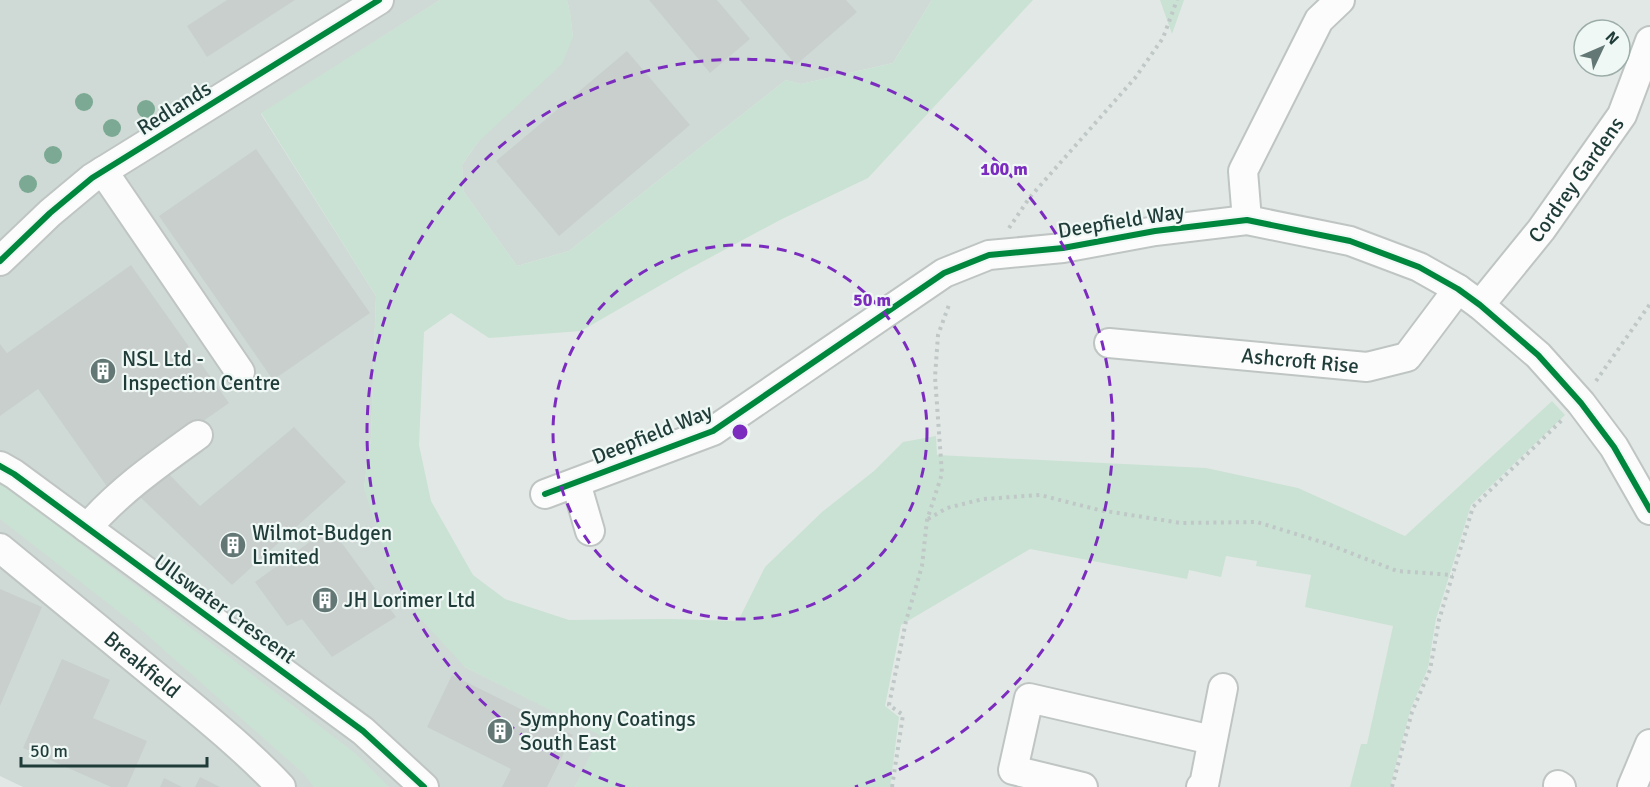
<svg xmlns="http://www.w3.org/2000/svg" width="1650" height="787" viewBox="0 0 1650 787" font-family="Signika,sans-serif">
<rect width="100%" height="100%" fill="#e2e8e6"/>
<!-- built -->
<path fill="#cfdad6" d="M0,0H440L261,114L376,296L371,437L364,488L465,667L601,735L575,787H23L0,776Z
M567,0H932L893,63L801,84L786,80L569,251L517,266L464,192L462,165L478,142L573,37L570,13Z"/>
<!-- green -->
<path fill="#cae2d4" d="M440,0H567L570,12L573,37L562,64L478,142L462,165L464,192L517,266L569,251L786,80L801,84L893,63L932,0H1033L868,178L780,220L685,271L581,331L489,338L451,313L424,332L419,445L431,501L473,575L505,599L569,620L670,619L738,621L765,567L822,512L874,471L903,442L936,436L937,455L1206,468L1298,488L1405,536L1552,401L1565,415L1471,505L1436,619L1428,668L1410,711L1390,787H1350L1361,744H1367L1393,626L1305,607L1311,575L1256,566L1257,561L1226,556L1221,577L1189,570L1187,579L1030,549L901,625L885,706L899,717L890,787H575L600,735L465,667L418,616L387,560L364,488L371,437L376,296L261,113Z
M1160,0H1184L1172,34Z
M0,484L11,491L355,753L389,787H314L304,774L137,626L0,519Z"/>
<!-- building -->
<path fill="#c9cfcd" d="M227,0H295L207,57L187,26Z
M649,0H717L750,39L710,73Z
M740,0H846L857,12L796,65Z
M627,51L690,125L559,236L496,161Z
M256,149L370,313L273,380L159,216Z
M131,265L229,403L108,488L38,389L0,416V344L7,353Z
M294,427L346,482L232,585L137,494L167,472L200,506Z
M330,527L396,617L332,657L302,619L287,626L255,582Z
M0,589L42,607L0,706Z
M62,659L110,680L93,718L147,741L127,787H111L23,748Z
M452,675L573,735L547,787H502L511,769L427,727Z
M200,777L220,787H195Z
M164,778L182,787H160Z"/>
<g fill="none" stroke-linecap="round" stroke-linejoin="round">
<defs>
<g id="minor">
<path d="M103,171L240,372"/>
<path d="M1247,220L1243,171L1319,20L1340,0"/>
<path d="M0,261L50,213L92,178L379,0"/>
<path id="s1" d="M1480,305L1541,230L1622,115L1650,41"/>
<path id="s2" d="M1109,343L1367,367L1407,357L1458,289"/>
<path d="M0,466L14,474L363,731L424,787"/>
<path d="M576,483L590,531"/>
<path d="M545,494L713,431L944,273L989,255L1063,248L1155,231L1247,220L1350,241L1419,267L1458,289L1480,305L1538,355L1581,403L1614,447L1650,510"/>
<path d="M87,528C119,491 159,463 198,435"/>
<path id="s3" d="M0,548C60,597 120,646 180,696C215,725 250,754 281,787"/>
<path d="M1558,785L1561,787"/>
<path d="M1083,787L1013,770L1029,698L1212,740"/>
<path d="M1201,787L1204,785L1223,688"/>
<path d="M1632,787L1650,744"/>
</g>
</defs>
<!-- minor casing -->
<use href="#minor" stroke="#bfc5c3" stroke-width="32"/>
<!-- path -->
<path stroke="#bfc8c7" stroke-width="4" stroke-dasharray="3 4.5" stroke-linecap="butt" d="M1009,228L1030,197L1135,78L1163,38L1177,0
M1596,381L1650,304
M928,519L947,508L983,499L1040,495L1099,510L1181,523L1257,522L1325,543L1397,571L1453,575
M892,787L903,715L889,705L906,621L922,566L927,520L942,474L935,377L938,335L950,302
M1392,787L1412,712L1430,670L1439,620L1473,507L1562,420"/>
<!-- minor -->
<use href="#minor" stroke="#fbfcfb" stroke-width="28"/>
<defs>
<path id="cycleway" d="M0,261L50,213L92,178L379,0
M0,466L14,474L363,731L424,787
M545,494L713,431L944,273L989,255L1063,248L1155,231L1247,220L1350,241L1419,267L1458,289L1480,305L1538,355L1581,403L1614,447L1650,510"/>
</defs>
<!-- cycleway casing -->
<use href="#cycleway" stroke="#eff8f5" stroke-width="10"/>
<!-- cycleway -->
<use href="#cycleway" stroke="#00873e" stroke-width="6"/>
</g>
<!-- trees -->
<g fill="#7ba993">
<circle cx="84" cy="102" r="9"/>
<circle cx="146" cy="109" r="9"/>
<circle cx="112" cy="128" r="9"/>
<circle cx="53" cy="155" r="9"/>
<circle cx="28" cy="184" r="9"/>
</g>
<!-- distance rings -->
<g fill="none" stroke="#7b2cbf" stroke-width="3" stroke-dasharray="10 8">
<circle cx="740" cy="432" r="187"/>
<path d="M625 787A373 373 0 1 1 855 787"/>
</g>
<!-- icons -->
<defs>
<symbol id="building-disc" viewBox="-11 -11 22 22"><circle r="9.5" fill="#637875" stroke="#eff8f5"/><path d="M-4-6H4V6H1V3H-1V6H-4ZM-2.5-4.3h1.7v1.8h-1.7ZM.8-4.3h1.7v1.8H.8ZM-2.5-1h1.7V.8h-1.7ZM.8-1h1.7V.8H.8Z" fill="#fff"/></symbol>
</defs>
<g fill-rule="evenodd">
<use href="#building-disc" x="88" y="356" width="30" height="30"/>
<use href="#building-disc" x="218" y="530" width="30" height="30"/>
<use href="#building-disc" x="310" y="585" width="30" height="30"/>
<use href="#building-disc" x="485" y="716" width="30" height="30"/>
</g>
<g text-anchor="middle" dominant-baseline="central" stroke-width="4.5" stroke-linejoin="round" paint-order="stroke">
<!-- street labels -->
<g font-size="21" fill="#1f3c38" stroke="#eff8f5">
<text transform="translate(174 108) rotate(-32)">Redlands</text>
<text stroke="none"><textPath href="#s1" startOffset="158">Cordrey Gardens</textPath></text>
<text transform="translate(1121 221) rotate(-9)">Deepfield Way</text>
<text stroke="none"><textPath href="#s2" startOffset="192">Ashcroft Rise</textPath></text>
<text transform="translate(652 434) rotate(-22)">Deepfield Way</text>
<text transform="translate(225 609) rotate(36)">Ullswater Crescent</text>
<text stroke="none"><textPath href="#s3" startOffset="184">Breakfield</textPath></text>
</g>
<!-- poi labels -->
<g font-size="21" fill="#1f3c38" stroke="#eff8f5" text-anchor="start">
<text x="122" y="359">NSL Ltd -<tspan x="122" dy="24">Inspection Centre</tspan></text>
<text x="252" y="533">Wilmot-Budgen<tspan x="252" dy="24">Limited</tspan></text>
<text x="344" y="600">JH Lorimer Ltd</text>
<text x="520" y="719">Symphony Coatings<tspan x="520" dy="24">South East</tspan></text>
</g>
</g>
<circle cx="740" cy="432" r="9" fill="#7b2cbf" stroke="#eff8f5" stroke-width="3"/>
<g font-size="18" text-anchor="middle" font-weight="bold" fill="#7b2cbf" stroke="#eff8f5" stroke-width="4.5" stroke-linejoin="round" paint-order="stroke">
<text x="1004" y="175">100 m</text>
<text x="872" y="306">50 m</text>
</g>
<!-- north arrow -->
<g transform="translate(1602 48) rotate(46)"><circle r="28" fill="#eff8f5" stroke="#9cada9" stroke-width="1.5"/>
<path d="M0-4.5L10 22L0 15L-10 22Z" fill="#637875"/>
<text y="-9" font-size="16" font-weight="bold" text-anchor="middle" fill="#1f3c38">N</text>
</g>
<!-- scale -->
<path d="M21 757v9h186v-9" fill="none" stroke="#1f3c38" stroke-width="3"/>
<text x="30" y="757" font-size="18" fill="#1f3c38" stroke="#eff8f5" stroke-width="4.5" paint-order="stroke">50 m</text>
</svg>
